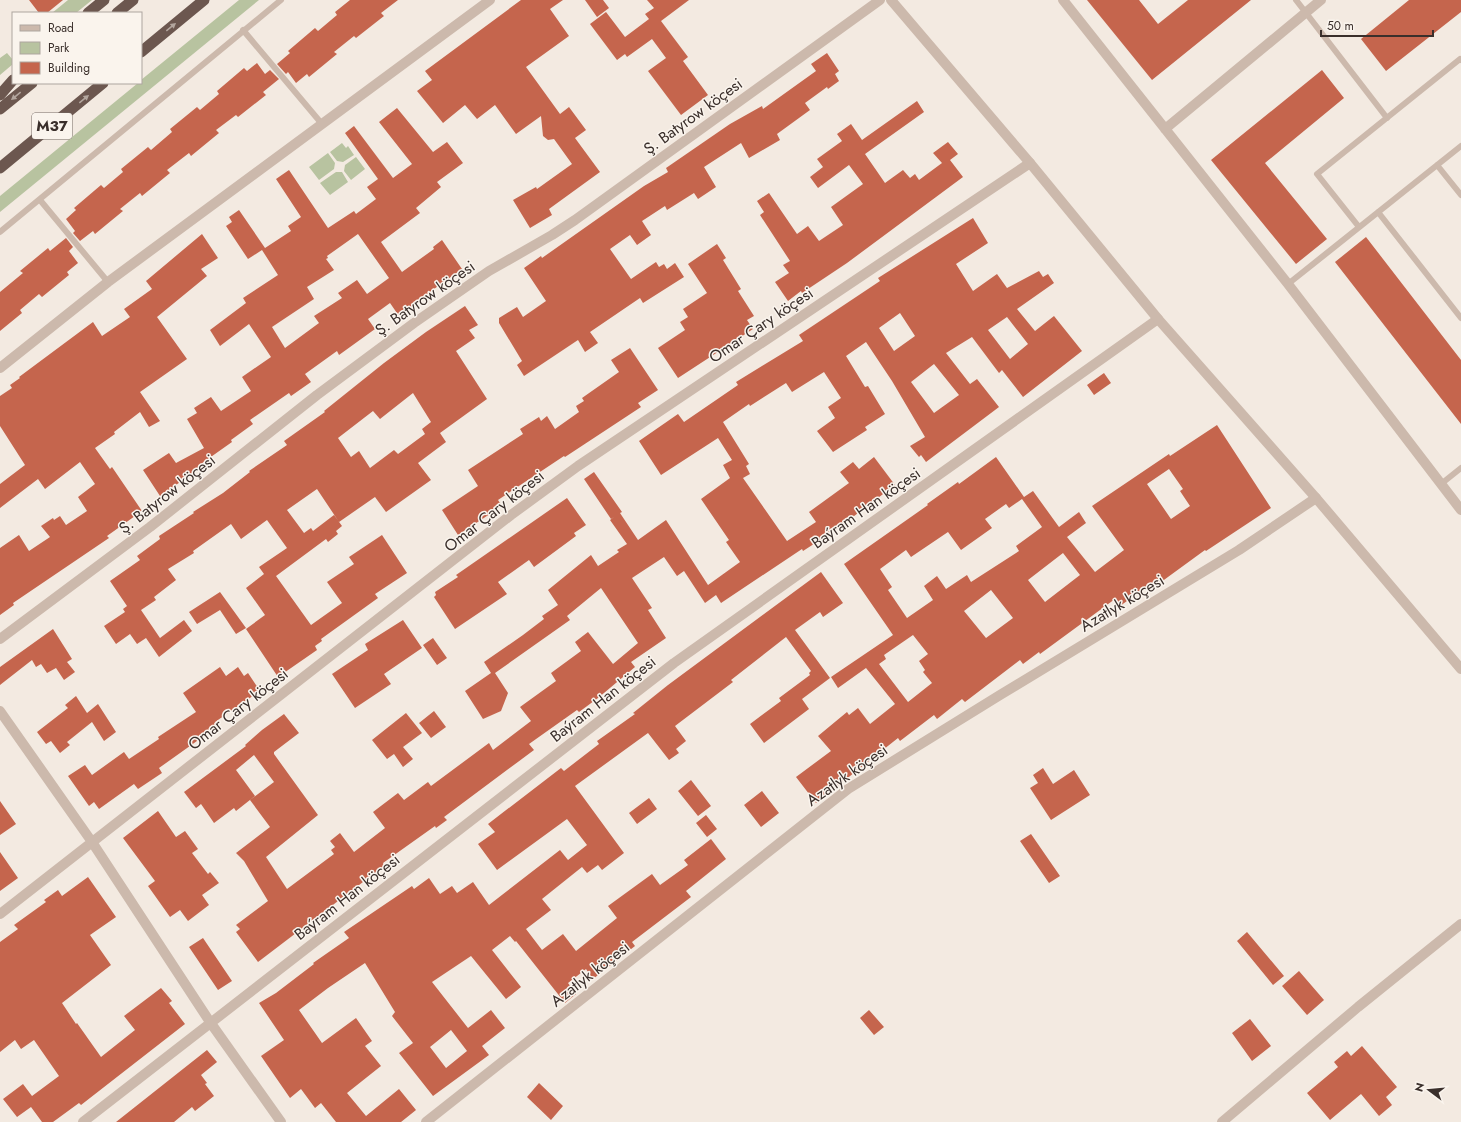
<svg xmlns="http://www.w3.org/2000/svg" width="1461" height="1122" viewBox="0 0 1461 1122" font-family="Jost,sans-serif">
<rect width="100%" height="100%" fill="#f3eae1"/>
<!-- green -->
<path fill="#b8c3a0" d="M68,0H92L76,13H52Z
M239,0H259L0,212V196L138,83H141V80Z
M7,53L13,60V64L0,75V58Z
M342,143L346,148L348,146L354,155L343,162L337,161L330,152Z
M328,153L335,163L334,169L319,180L309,167Z
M356,157L365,169L351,180L344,171L345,165Z
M336,172H342L348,182L330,195L320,183Z"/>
<!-- building -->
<path fill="#c5654d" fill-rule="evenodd" d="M29,0H63L47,13H39Z
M350,0H398L381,13L384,16L356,38L354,36L334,52L337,54L309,77L307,74L296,83L288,72L286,74L277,64L290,53L288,51L315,28L318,31L337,15L335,12Z
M521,0H563L550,9L569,36L526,67L560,114L569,107L586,130L575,138L600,172L549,209L552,215L530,228L513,200L536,187L537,189L572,164L554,139L548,140L543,136L541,116L516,134L495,105L477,119L465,105L443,123L417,91L432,80L425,71Z
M585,0H603L609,8L597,17Z
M647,0H689L661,21L688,57L683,61L708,95L681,115L648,71L666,58L652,39L627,57L625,54L617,60L590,24L606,12L625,37L649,19L645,14L654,8Z
M1087,0H1139L1158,24L1188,0H1251L1152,80Z
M1409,0H1461V12L1386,71L1361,39Z
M827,53L839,71L835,74L839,81L828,89L827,87L805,103L810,110L777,134L780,140L749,158L741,143L704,167L716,187L698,199L694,193L667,210L665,206L642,221L651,235L637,245L630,235L610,249L631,279L656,262L659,267L664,264L667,269L675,263L684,277L643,303L640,298L590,332L598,343L585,352L578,340L524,376L517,365L522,361L499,323V318L517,307L523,317L546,301L524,268L541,256L542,258L644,186L668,172L666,168L730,124L762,106L763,109L816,71L811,64Z
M257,63L265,74L270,70L279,79L263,92L266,95L238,117L236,115L216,130L219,133L191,156L189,153L167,170L170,173L142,196L140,193L120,209L123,211L95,234L93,231L80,241L73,233L75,231L66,219L76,210L74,208L101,185L104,188L123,172L121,169L148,147L151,150L172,132L170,129L197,107L200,110L219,94L217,91L244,68L247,71Z
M1322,70L1344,98L1265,163L1327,239L1296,264L1211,160Z
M917,101L924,112L865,154L885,183L903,170L910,178L915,174L919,180L942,163L933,153L948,142L958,154L950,160L963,177L847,263L802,293L801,291L788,301L775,282L789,273L783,265L790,261L760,215L764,212L757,201L769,193L797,234L808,226L819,241L843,225L831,207L863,184L849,165L818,188L810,177L823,167L817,159L842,141L837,134L851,124L862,140Z
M397,108L433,152L447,142L463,163L437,182L441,187L416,208L420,213L381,242L402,272L434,249L433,247L442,240L462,269L413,304L414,306L399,316L390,303L368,319L375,329L339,355L337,351L305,374L311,382L291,396L289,393L250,420L253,424L231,440L232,442L198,466L199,469L185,477L186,478L160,496L143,470L169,453L176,463L204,448L187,419L197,413L194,408L211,397L221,411L251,391L242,377L271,357L249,324L220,346L210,330L246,303L243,298L278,275L262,250L248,259L226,226L232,222L229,217L239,210L265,248L291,231L288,226L301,217L276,179L289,170L328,228L354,211L356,214L376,199L367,187L378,179L345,133L354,126L393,178L412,164L379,122ZM358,234L389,278L367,294L357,280L338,293L342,298L314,316L319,323L285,348L272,327L314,299L307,287L334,270L326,259L328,258L327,256Z
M973,218L988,243L956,264L973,291L997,274L1007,288L1039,271L1043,277L1048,274L1054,283L1017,309L1035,331L1054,316L1082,351L1023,397L1002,370L999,373L972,337L946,353L970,384L977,379L999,407L926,462L921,455L919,457L910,446L925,437L892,381L866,342L846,356L865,387L868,386L885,414L865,427L867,430L833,452L817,431L835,418L828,407L841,398L824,372L792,392L786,383L750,406L749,404L723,422L749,464L746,466L750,474L743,478L787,541L816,522L809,512L849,483L840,472L853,462L859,469L874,457L895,485L837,529L803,551L802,549L721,603L716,595L705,603L684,571L677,576L664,557L632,578L652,608L648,610L666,638L631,662L635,667L598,698L579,712L577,710L529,744L534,750L444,817L447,820L436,828L435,826L383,863L384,866L258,962L236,932L240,929L236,925L268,901L244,861L236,853L270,827L250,800L274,782L254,755L236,770L255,796L236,811L234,808L214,823L201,804L196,808L184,792L246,746L245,745L262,730L284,714L299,733L274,752V754L318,815L266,857L287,889L334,854L331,850L335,847L330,841L340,833L354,852L385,828L373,812L398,793L404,800L428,782L431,786L489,743L493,750L531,721L520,707L556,681L551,673L581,651L575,642L588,632L613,664L638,643L601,588L567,616L570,620L495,673L508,693L501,711L483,719L465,691L491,673L484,662L523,635L544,619L542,616L558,605L548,590L591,555L598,566L619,552L617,550L627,544L610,520L614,517L611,519L584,479L594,472L622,512L620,513L638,540L666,520L708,585L740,562L726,542L729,540L701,499L730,478L723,465L732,460L718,438L661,475L639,441L678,414L684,422L738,385L736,382L803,341L799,335L880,281L878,278ZM900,313L915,336L894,351L879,328ZM1007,317L1028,344L1010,359L988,330ZM934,364L959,395L934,413L911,382Z
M202,234L218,258L201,269L207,276L157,317L187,359L140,392L160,421L149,427L140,412L114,432L115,434L95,448L110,469L112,467L142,511L107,536L109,538L13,603L14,605L0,615V548L19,535L29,551L50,537L41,526L53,518L54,520L60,516L66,525L87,511L78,497L95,484L80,462L45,489L38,479L0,508V484L25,465L0,426V396L12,388L10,385L20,378L19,377L93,322L102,336L130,317L124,309L152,289L146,281Z
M1366,237L1461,360V424L1335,262Z
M66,238L73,247L69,251L78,263L67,272L69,275L42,297L39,294L20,310L22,313L0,331V292L23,273L20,271L48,248L50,251Z
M717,244L726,258L723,260L741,289L738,291L754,316L747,320L753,329L678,378L658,348L685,330L680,322L688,317L683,309L707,293L688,264Z
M465,306L478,325L469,330L475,338L456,351L487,399L440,433L446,442L418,463L431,480L386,512L375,497L339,522L317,489L287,510L304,533L311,528L313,531L334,515L342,526L336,531L338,534L328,542L326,539L276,576L311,625L342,603L327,582L354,564L349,557L382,535L407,573L375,594L378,598L321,639L322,641L315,646L317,650L278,677L246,629L265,615L246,588L264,574L259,567L287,548L267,520L241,539L231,524L193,551L194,553L168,569L176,580L154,597L156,600L141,610L160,638L184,620L192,631L159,657L146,638L137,644L130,634L116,644L104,626L125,612L123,609L127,606L110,581L140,560L137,556L160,539L159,536L194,513L193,512L223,493L250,472L249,471L287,445L284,441L325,412L324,411L384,363L426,332ZM413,393L431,422L422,429L425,434L398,454L394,450L370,468L359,451L351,457L338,438L373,411L380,419Z
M630,348L658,390L638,403L641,407L565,457L564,456L498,500L502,506L458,535L442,510L478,486L468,470L523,434L520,429L539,417L541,421L547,416L555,429L579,412L576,406L584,401L582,398L619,372L611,360Z
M1104,373L1111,383L1094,395L1087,385Z
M1217,425L1271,508L1206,551L1205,550L1157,585L1155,581L1120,606L1115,599L1040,654L1039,652L1023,664L1020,660L965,702L962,699L937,719L934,715L900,741L898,738L816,803L796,777L831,751L818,736L847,712L849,715L858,708L870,724L895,704L866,668L838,688L831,677L893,635L844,564L928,505L927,504L958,482L959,484L996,457L1024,497L1033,491L1059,527L1079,512L1086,523L1067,537L1095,572L1124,550L1092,506L1169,454L1170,456ZM1169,469L1183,489L1180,491L1190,506L1171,519L1147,484ZM1022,499L1042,527L1016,546L1019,551L971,582L967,575L946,589L937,576L924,586L933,600L907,618L888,590L892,587L880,569L906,550L911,557L948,532L961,550L992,528L985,519L1006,504L1009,508ZM1063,553L1080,575L1045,602L1028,580ZM991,590L1013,618L986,638L964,611ZM913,635L928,654L919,661L925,670L923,672L932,683L908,702L879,664L886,659L884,655Z
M567,498L586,525L574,533L576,536L534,567L529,560L498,582L507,594L455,629L434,597L436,595L435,592L458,577L456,575Z
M821,572L843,603L823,617L820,612L795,630L830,678L802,699L809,709L764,743L750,724L781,701L779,698L810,675L809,673L811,671L786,637L731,680L733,682L675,726L686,741L676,749L679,753L669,760L648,733L575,786L624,853L602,870L598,865L587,873L582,867L542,899L551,910L526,929L542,950L563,934L576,951L617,918L608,906L652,874L660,885L688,865L684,860L711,839L726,859L686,891L691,897L632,942L635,946L593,979L586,969L568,983L576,994L565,1003L516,941L515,942L510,936L492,950L521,987L506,999L471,956L432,982L468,1028L491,1010L505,1028L482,1046L489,1055L433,1096L399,1053L413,1043L392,1016L395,1012L365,963L328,988L299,1010L322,1043L356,1018L372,1041L365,1046L381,1066L347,1093L366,1116L399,1089L416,1110L401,1122H336L321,1103L315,1108L301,1089L290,1098L261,1056L284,1040L259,1003L276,993L314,964L313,963L349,938L344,932L412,886L414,889L429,878L440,894L452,886L457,893L473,882L489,905L560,850L568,860L587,845L567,819L497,870L478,844L495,832L488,824L561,768L564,771L599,744L597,741L635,714L633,713L668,685ZM451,1030L467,1051L446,1068L430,1047Z
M220,592L246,628L236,634L220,610L197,624L189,612Z
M403,620L422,648L384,674L391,684L355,708L332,674L368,650L365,644Z
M53,629L72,659L67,662L75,672L64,680L56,668L47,673L41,664L36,667L32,660L0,685V667Z
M433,638L447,658L437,665L423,645Z
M220,667L226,676L238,667L244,676L248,673L260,691L215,722L218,726L159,768L162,773L138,789L134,784L99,809L94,802L89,806L68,776L85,765L92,775L124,752L129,759L159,739L158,737L196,712L183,693Z
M76,696L87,713L98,704L116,732L104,741L92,722L67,742L70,745L60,753L51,741L46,744L37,732L68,708L65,705Z
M434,711L446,727L431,738L419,723Z
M406,713L422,733L403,747L413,759L403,767L394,754L387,759L372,740Z
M1043,768L1053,784L1074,770L1090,795L1051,820L1030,788L1038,783L1033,775Z
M691,780L711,806L698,816L678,791Z
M762,791L779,813L761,827L744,805Z
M649,798L657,809L637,824L629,813Z
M0,801L16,824L0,835Z
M158,811L176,837L185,831L198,849L192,853L208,874L210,872L219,883L202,895L209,905L188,921L180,910L170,917L148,886L155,881L123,838Z
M706,815L717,829L707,837L696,823Z
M1031,834L1060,876L1049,883L1020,841Z
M0,852L18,878L0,891Z
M88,877L116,917L90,935L111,965L62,1003L76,1024L77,1023L101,1057L135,1030L124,1016L161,988L172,1001L169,1003L185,1024L81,1105L79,1103L53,1122H42L31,1107L17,1117L3,1099L23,1084L32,1096L59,1076L34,1040L21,1049L15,1040L0,1052V942L18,929L14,925L46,902L44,900L58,890L62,896Z
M1247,932L1284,976L1273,985L1237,941Z
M203,938L232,981L218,990L189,947Z
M1299,971L1324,1000L1307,1015L1282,986Z
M869,1010L884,1027L874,1035L860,1018Z
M1250,1019L1271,1046L1252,1061L1232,1033Z
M1362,1046L1397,1087L1386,1097L1392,1105L1379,1116L1361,1094L1330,1120L1307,1093L1338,1067L1334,1062L1347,1051L1351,1056Z
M207,1050L217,1062L201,1075L207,1083L205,1084L214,1096L195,1111L192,1107L174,1122H116Z
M539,1083L563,1106L551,1120L527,1097Z"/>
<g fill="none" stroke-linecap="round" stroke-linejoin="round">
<!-- service -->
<path stroke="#ccb9ac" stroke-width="6" d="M1296,0L1387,118
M243,30L322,124
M1437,165L1461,195
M40,200L108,282
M1378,212L1461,318
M1359,227L1317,174L1460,59L1461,60
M0,232L281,0
M1288,284L1461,146
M1441,484L1461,468"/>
<!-- minor -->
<path stroke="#ccb9ac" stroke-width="10" d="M1063,0L1288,284L1461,510
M1165,129L1321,0
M0,368L108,282L490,0
M0,639L150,527L317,395L414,323L489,271L552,235L575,220L880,0
M0,711L92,842L210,1022L281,1122
M0,914L511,515L578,466L1030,163
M83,1122L674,663L1158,319
M426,1122L848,789L1000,695L1239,550L1316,498
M1222,1122L1358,1007L1461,924"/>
<!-- tertiary -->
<path stroke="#ccb9ac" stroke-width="10" d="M891,0L1030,163L1158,319L1316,498L1461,669"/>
<!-- trunk -->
<path stroke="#6c574f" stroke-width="11" d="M88,13L104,0
M117,13L133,0
M141,52L204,0
M0,95L13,80
M0,109L32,83
M0,168L103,83"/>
</g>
<!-- one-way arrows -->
<defs><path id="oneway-solid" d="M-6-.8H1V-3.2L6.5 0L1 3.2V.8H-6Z"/></defs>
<g fill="#b3a69e">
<use href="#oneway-solid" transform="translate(171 27) rotate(-39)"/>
<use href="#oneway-solid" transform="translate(16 96) rotate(141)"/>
<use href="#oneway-solid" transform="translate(84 99) rotate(-39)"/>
</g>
<g text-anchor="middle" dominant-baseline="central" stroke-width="3" stroke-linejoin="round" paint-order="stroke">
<!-- shield labels -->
<rect fill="#faf4ed" stroke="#746a65" stroke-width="1" x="32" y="113" width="40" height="26" rx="3"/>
<g font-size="15" font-weight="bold" fill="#3a2f2b">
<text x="52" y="126">M37</text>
</g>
<!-- street labels -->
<g font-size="16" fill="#3a2f2b" stroke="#faf4ed">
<text transform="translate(693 116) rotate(-36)">Ş. Batyrow köçesi</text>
<text transform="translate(425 298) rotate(-35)">Ş. Batyrow köçesi</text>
<text transform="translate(761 325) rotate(-34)">Omar Çary köçesi</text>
<text transform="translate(167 494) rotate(-38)">Ş. Batyrow köçesi</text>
<text transform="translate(866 508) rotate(-35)">Baýram Han köçesi</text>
<text transform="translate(494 511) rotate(-38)">Omar Çary köçesi</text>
<text transform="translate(1122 603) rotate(-31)">Azatlyk köçesi</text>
<text transform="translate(603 699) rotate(-38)">Baýram Han köçesi</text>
<text transform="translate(238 709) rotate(-38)">Omar Çary köçesi</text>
<text transform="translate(847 775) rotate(-35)">Azatlyk köçesi</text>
<text transform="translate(347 897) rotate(-38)">Baýram Han köçesi</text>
<text transform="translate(590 974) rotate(-38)">Azatlyk köçesi</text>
</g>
</g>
<!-- legend -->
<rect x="12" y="12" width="130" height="72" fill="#faf4ed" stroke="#ada59f"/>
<rect x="20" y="25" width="20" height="6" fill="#ccb9ac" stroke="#ada59f"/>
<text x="48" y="32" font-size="12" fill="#3a2f2b">Road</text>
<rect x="20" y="42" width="20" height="12" fill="#b8c3a0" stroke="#ada59f"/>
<text x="48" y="52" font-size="12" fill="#3a2f2b">Park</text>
<rect x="20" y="62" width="20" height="12" fill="#c5654d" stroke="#ada59f"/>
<text x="48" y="72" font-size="12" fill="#3a2f2b">Building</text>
<!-- north arrow -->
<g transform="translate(1429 1090) rotate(286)" stroke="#faf4ed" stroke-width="3" paint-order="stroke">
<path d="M0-3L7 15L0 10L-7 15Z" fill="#3a2f2b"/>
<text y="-6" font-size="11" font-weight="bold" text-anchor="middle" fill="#3a2f2b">N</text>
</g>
<!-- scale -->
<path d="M1321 30v6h112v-6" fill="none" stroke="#3a2f2b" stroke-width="2"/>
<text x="1327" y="30" font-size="12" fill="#3a2f2b" stroke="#faf4ed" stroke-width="3" paint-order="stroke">50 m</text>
</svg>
